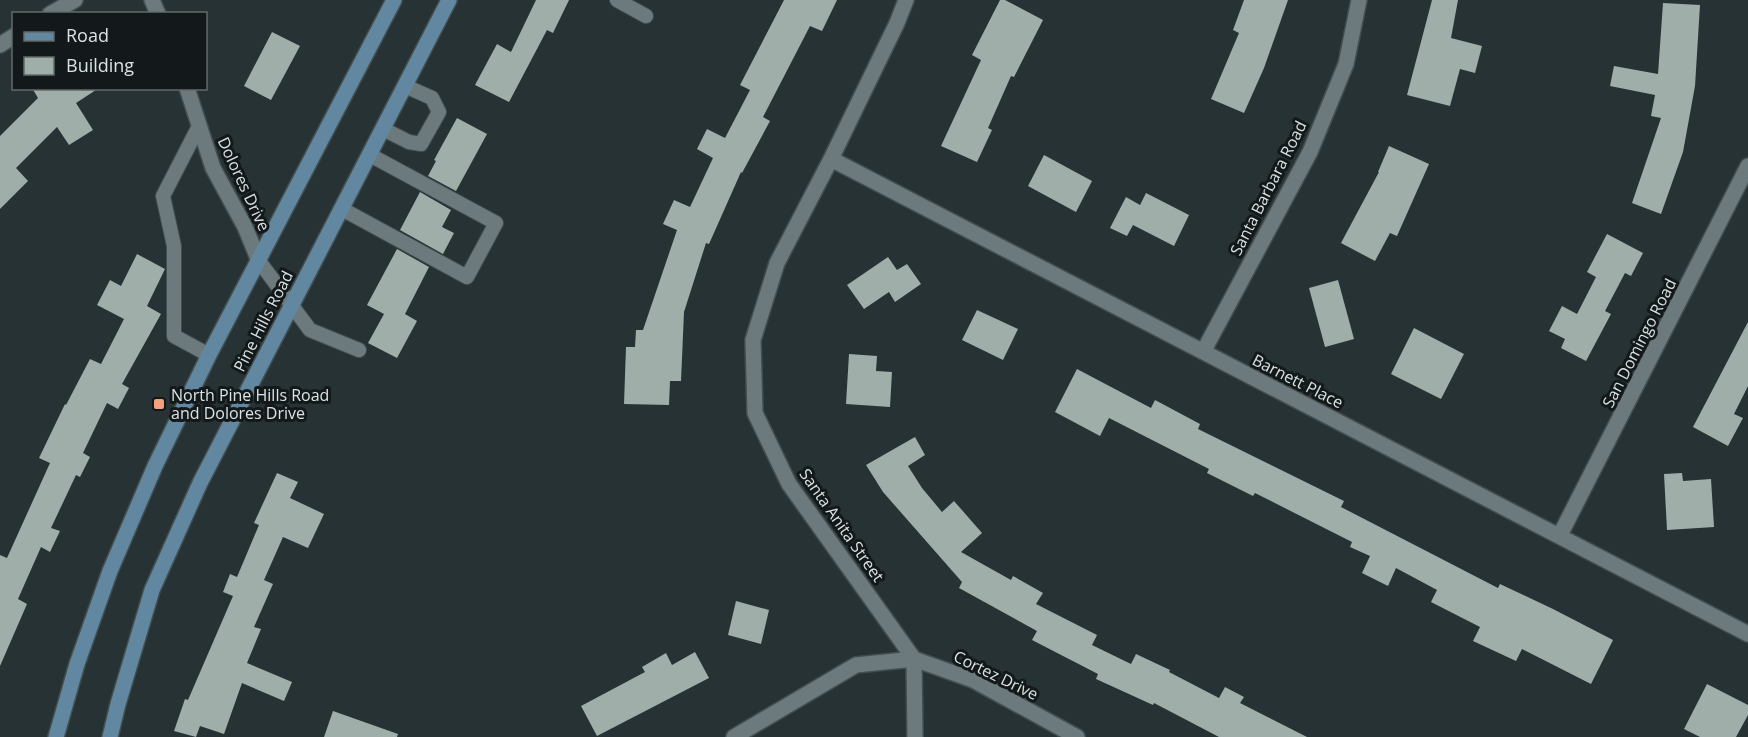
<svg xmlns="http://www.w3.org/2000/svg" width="1748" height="737" viewBox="0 0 1748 737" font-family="'Open Sans',sans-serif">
<rect width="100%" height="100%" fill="#263234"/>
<!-- building -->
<path fill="#a0aeaa" d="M536,0H569L553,33L547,30L509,102L475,85L497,44L511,52Z
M784,0H837L822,31L810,26L763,117L770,121L742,173L741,172L709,244L706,243L684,312L681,381H670L669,405L624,404L626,347H635L636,330H643L677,230L663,224L674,200L690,207L713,158L697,149L707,129L725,138L750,90L740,85Z
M1000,0H1005L1043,20L1014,77L1011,76L988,128L992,130L977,162L941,146L981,60L972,55Z
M1244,0H1288L1264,68L1244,113L1211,99L1239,33L1233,30Z
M1432,0H1458L1451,38L1482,46L1475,73L1460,69L1450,106L1407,95Z
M1663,3L1700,5L1695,86L1683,152L1661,214L1632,203L1661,118L1651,116L1655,95L1610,86L1614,66L1658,74Z
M272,32L300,46L271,100L244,86Z
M32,88H99L76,103L93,130L69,145L57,127L16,168L28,181L0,209V136L38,98Z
M457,118L487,134L456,191L428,176L436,161L434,160Z
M1389,146L1429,164L1397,236L1390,233L1375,261L1341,243L1379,172H1378Z
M1044,155L1092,181L1076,212L1028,186Z
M420,192L451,210L442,227L454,233L443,254L400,230Z
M1146,193L1189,215L1174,246L1133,225L1127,236L1110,228L1126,197L1140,205Z
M1607,234L1643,253L1631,276L1625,273L1605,311L1611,314L1586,361L1561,348L1565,339L1549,331L1562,306L1577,314L1596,277L1587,272Z
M397,249L429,267L405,314L417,321L397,358L368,343L384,314L367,305Z
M137,254L165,269L147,306L161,314L122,384L129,388L118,409L107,403L83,453L90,457L80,477L76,475L51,528L60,531L50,552L41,547L18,599L27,604L0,666V555L7,558L50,463L39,458L65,404L66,405L90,359L101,364L124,319L97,305L110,280L121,286Z
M888,257L897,270L907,264L921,284L895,302L889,292L864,309L847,285Z
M1338,280L1354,339L1325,347L1309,288Z
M977,310L1018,329L1003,360L962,340Z
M1748,322V386L1734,414L1743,418L1728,446L1693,427Z
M1414,328L1464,354L1441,399L1391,374Z
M849,354L877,356L876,371L892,372L890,407L846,404Z
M1077,369L1151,408L1155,400L1200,424L1198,429L1344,501L1341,507L1498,588L1500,584L1553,609L1613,640L1591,684L1522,649L1516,661L1473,641L1480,627L1431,602L1437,590L1396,568L1388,586L1362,573L1370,556L1350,547L1352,542L1255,493L1253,496L1207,473L1209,469L1109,418L1100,436L1055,412Z
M915,437L925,455L908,466L922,488L942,512L954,501L982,533L961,552L1011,580L1013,576L1043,593L1036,604L1097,635L1092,645L1131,664L1136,654L1170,670L1169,672L1219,698L1225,687L1244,697L1240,703L1307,737H1219L1154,703L1153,705L1096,679L1098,674L1032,640L1037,631L959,588L962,582L883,492L866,465Z
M277,473L298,482L290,498L324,514L308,548L283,537L264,580L273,584L254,627L261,629L247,663L292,682L284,701L242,683L224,734L200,726L196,737L174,731L185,699L188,700L233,596L223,592L230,574L237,577L259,525L254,523Z
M1682,473L1683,481L1711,479L1714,527L1667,530L1664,474Z
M736,601L769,610L761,644L728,635Z
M695,652L709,678L597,736L581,706L645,672L642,667L666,653L672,665Z
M1707,684L1748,705V715L1736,737H1700L1684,729Z
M333,711L398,734L397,737H324Z"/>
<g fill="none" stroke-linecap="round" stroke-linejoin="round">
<defs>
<path id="service" d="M617,0L646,16
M199,126L163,196L174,246V336L209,355
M383,129L409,142L421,144L439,112L432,98L405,86
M342,209L467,277L496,223L370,155
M259,261L310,330L359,350"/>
<path id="minor" d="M152,0L158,14
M906,0L897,23L831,159L777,263L753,340L755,413L789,484L914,659L915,737
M50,14L75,0
M0,45L14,36
M187,88L213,168L245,227L259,261
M831,159L1748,634
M1203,352L1310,152L1346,64L1359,0
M1560,535L1748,166
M734,737L856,665L914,659L973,680L1077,737"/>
<path id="secondary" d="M56,737L77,664L110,571L155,466L209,355L394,0
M110,737L118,704L152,590L200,483L449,0"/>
</defs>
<!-- service casing -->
<use href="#service" stroke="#434e50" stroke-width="16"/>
<!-- minor casing -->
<use href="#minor" stroke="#434e50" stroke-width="18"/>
<!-- secondary casing -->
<use href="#secondary" stroke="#434e50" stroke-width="18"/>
<!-- service -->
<use href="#service" stroke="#6d7a7d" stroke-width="14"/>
<!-- minor -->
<use href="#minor" stroke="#6d7a7d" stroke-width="15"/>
<!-- secondary -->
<use href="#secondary" stroke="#6188a0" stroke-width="15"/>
</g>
<!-- markers -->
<rect fill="#f2a080" stroke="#13191a" stroke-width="2" x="153" y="398" width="12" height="12" rx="3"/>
<g text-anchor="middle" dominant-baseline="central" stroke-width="6" stroke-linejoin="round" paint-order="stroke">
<!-- street labels -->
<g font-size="16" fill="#dae2e3" stroke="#13191a">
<text transform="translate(244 184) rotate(65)">Dolores Drive</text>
<text transform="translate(1268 188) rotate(-63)">Santa Barbara Road</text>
<text transform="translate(263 321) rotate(-63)">Pine Hills Road</text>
<text transform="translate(1639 343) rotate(-63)">San Domingo Road</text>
<text transform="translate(1298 381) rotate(27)">Barnett Place</text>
<text transform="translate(842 525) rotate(55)">Santa Anita Street</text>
<text transform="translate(996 675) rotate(26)">Cortez Drive</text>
</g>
<!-- poi labels -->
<g font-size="16" fill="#dae2e3" stroke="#13191a" text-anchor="start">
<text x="171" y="395">North Pine Hills Road<tspan x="171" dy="18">and Dolores Drive</tspan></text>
</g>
</g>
<!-- legend -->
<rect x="12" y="12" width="195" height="78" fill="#13191a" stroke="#63696a" stroke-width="1.5"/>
<rect x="24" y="32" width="30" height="9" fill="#6188a0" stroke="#63696a" stroke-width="1.5"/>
<text x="66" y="42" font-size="18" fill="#dae2e3">Road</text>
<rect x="24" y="57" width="30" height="18" fill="#a0aeaa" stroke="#63696a" stroke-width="1.5"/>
<text x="66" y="72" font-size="18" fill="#dae2e3">Building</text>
</svg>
